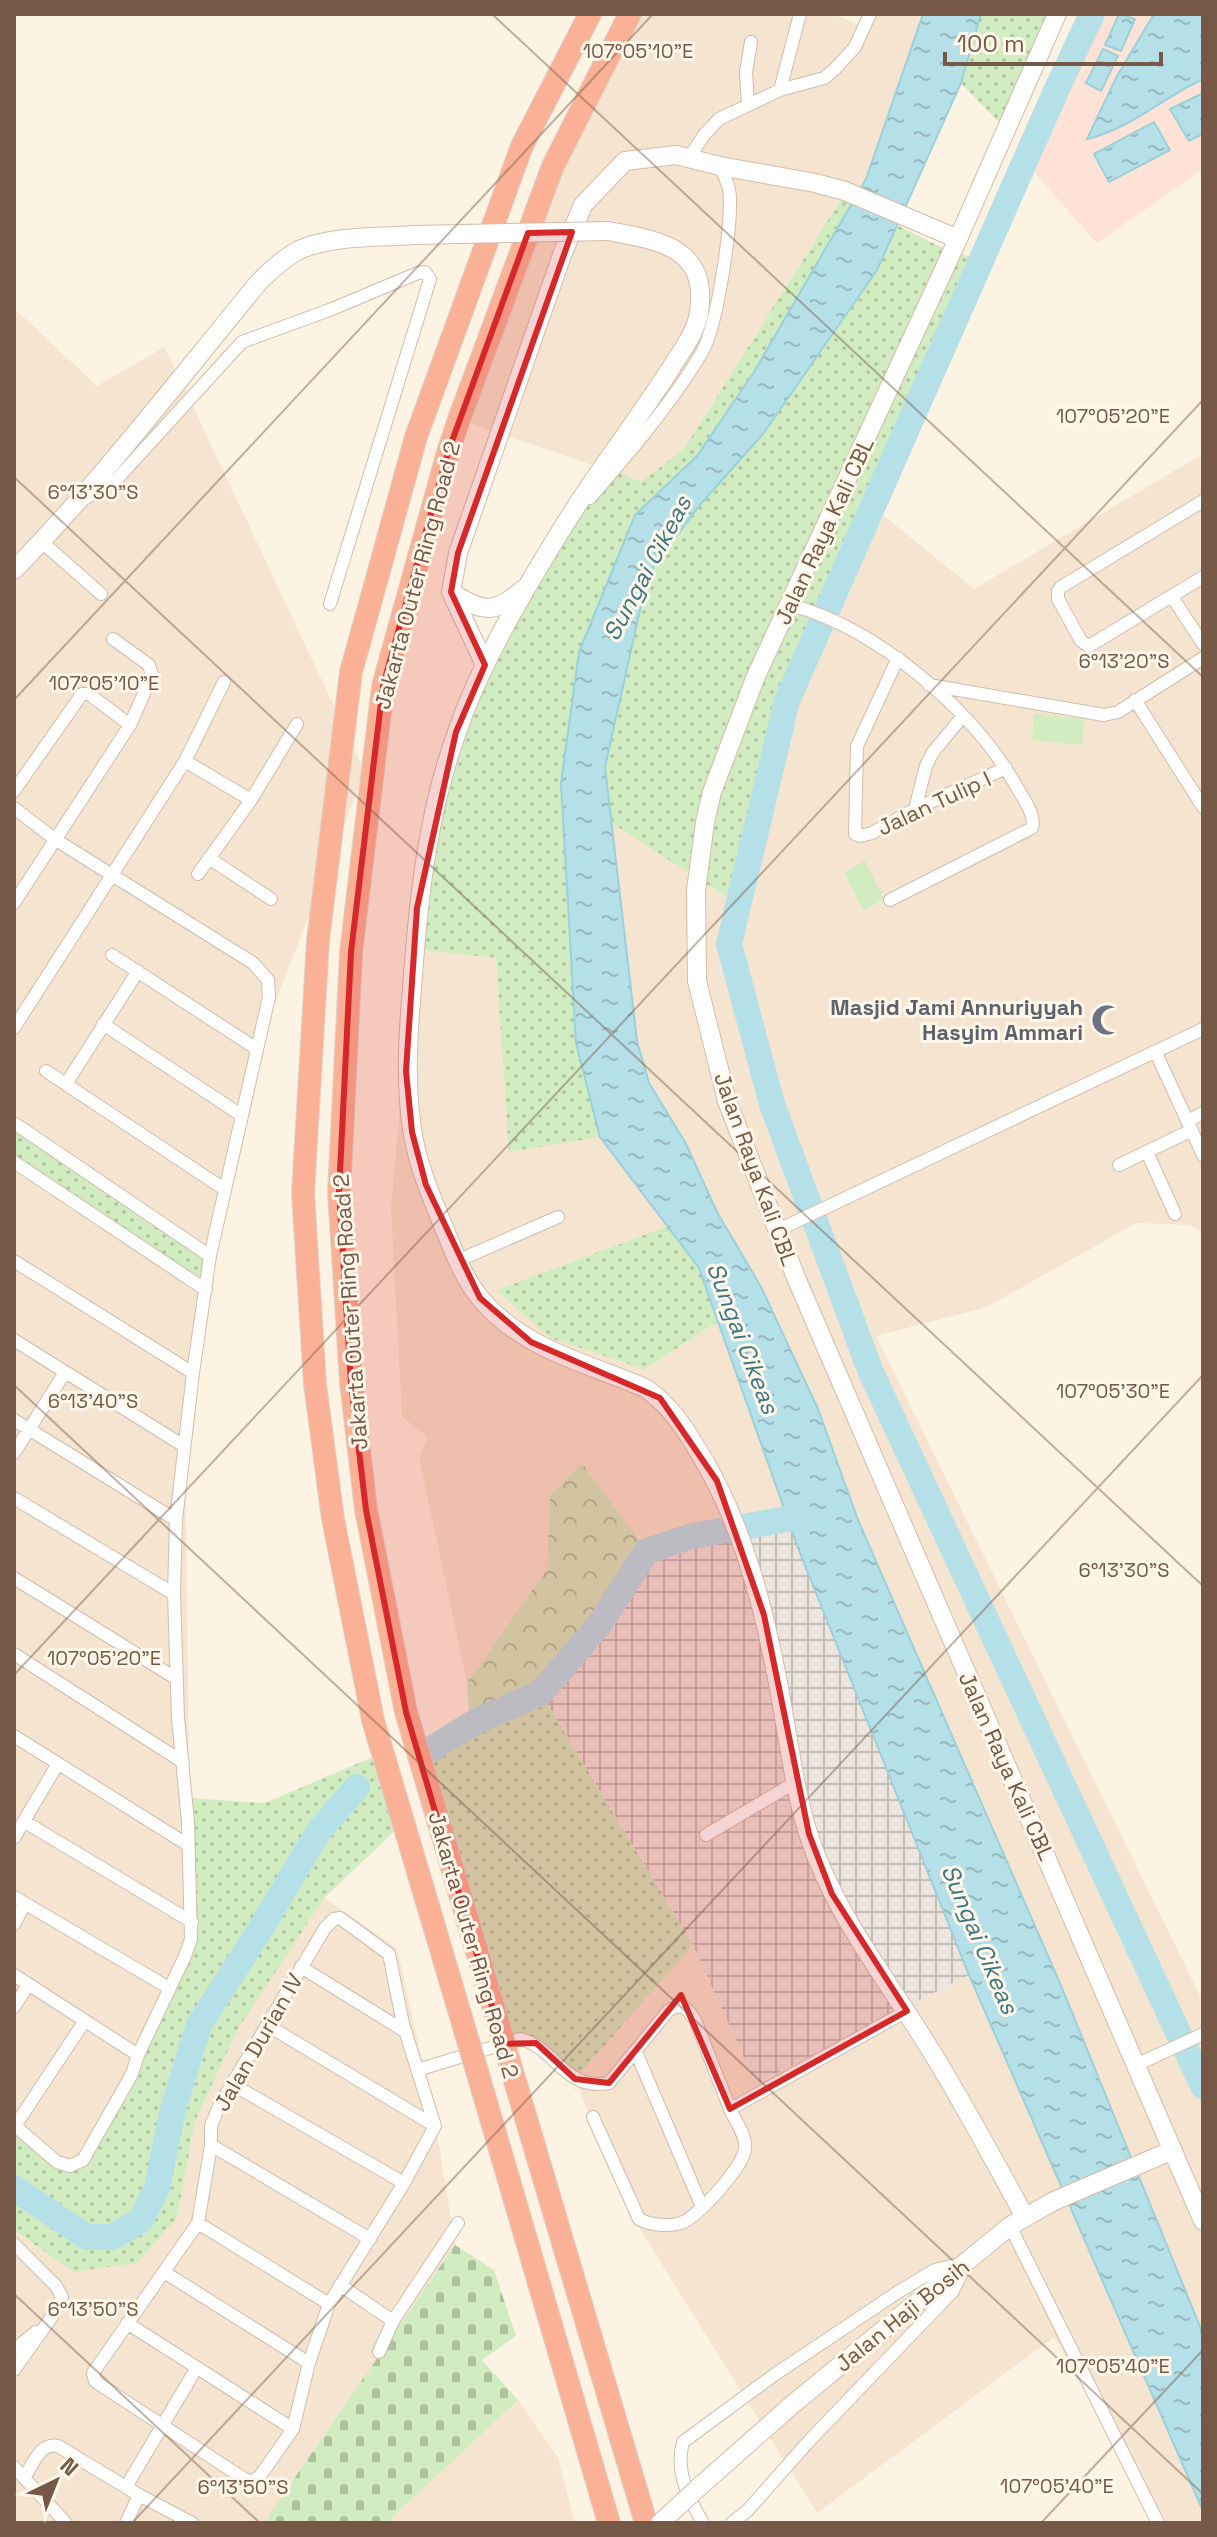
<svg xmlns="http://www.w3.org/2000/svg" width="1217" height="2537" viewBox="0 0 1217 2537" font-family="'Space Grotesk',sans-serif">
<defs>
<pattern id="industrial-grid" width="8" height="8" patternUnits="userSpaceOnUse" patternTransform="scale(2)"><rect width="8" height="8" fill="#ece5dd"/><path d="M0 4h8M4 0v8" fill="none" stroke="#c4bcb5"/></pattern>
<pattern id="grass-dots" width="8" height="8" patternUnits="userSpaceOnUse" patternTransform="scale(2)"><rect width="8" height="8" fill="#d1ecc0"/><path d="M2 2h.1M6 6h.1" fill="none" stroke="#aec29e" stroke-width="1.8" stroke-linecap="round"/></pattern>
<pattern id="forest-crowns" width="20" height="18" patternUnits="userSpaceOnUse" patternTransform="scale(2)"><rect width="20" height="18" fill="#d1ecc0"/><path d="M2 6a3 3 0 1 1 6 0M12 15a3 3 0 1 1 6 0" fill="none" stroke="#aec29e"/></pattern>
<pattern id="cemetery-stones" width="16" height="16" patternUnits="userSpaceOnUse" patternTransform="scale(2)"><rect width="16" height="16" fill="#d1ecc0"/><path d="M2 7V4a2 2 0 0 1 4 0v3zM10 15v-3a2 2 0 0 1 4 0v3z" fill="#aec29e"/></pattern>
<pattern id="water-ripples" width="26" height="14" patternUnits="userSpaceOnUse" patternTransform="scale(2)"><rect width="26" height="14" fill="#b6e0e8"/><path d="M2 4q2-2 4 0t4 0M15 11q2-2 4 0t4 0" fill="none" stroke="#99b8be"/></pattern>
</defs>
<rect width="100%" height="100%" fill="#fdf3e2"/>
<!-- residential -->
<path fill="#f5e5d0" d="M630,14H834L864,27L870,14H923L866,179L852,203L842,198L684,449L641,482L459,419L515,268Z
M14,308L97,386L165,347L365,772L257,1049L224,1189L185,1435L191,1939L98,2134L70,2167L14,2125Z
M1203,454V1233L1189,1225L1136,1223L987,1307L876,1336L1203,2002V2334L1062,1988L858,1520L818,1409L761,1287L717,1212L685,1142L649,1083L637,1041L610,822L733,901L755,786L797,676L873,507L974,589Z
M414,949L496,958L509,1151L600,1137L668,1226L498,1290L645,1369L719,1321L788,1519L696,1535L647,1551L582,1464L550,1495L547,1569L467,1683L419,1457L428,1437L402,1417L391,1209Z
M324,1898L397,1948L434,2114L455,2245L267,2518L271,2523H14V2230L74,2272L177,2218L195,2121L239,2027Z
M693,1945L756,2084L969,1975L1203,2510V2523H1161L1153,2506L1054,2337L817,2513L630,2213L575,2079Z
M518,2400L558,2458L575,2523H386Z"/>
<!-- commercial -->
<path fill="#fee2d5" d="M1092,14H1203V169L1097,243L1025,162Z"/>
<!-- industrial -->
<path fill="url(#industrial-grid)" d="M788,1519L969,1975L756,2084L693,1945L541,1693L599,1625L647,1551L696,1535Z"/>
<!-- grass -->
<path fill="url(#grass-dots)" d="M981,14H1059L1006,130L961,83Z
M842,198L852,203L754,372L697,456L635,515L579,652L561,783L576,1043L600,1137L509,1152L496,958L414,949L451,752L556,537L615,470L641,482L684,449Z
M897,225L941,247L983,261L797,676L755,786L733,901L610,822L605,766L648,574L699,506Z
M14,1123L210,1256L206,1290L14,1162Z
M668,1226L699,1268L719,1321L645,1369L550,1338L497,1290Z
M541,1693L693,1945L575,2079L536,2043L503,2042L420,1756L470,1725Z
M382,1753L402,1824L324,1898L239,2027L195,2121L177,2218L137,2263L74,2272L14,2230V2125L57,2162L83,2160L185,1956L189,1798L265,1803Z"/>
<!-- forest -->
<path fill="url(#forest-crowns)" d="M582,1463L647,1551L599,1625L541,1693L470,1725L467,1683L547,1569L550,1495Z"/>
<!-- cemetery -->
<path fill="url(#cemetery-stones)" d="M455,2245L494,2270L516,2336L482,2360L518,2400L386,2523H271L267,2518Z"/>
<!-- pitch -->
<path fill="#d1ecc0" d="M1034,714L1084,719L1082,745L1032,740Z
M865,861L884,899L863,910L844,872Z"/>
<!-- water -->
<path fill="url(#water-ripples)" stroke="#9bd0da" stroke-width="2" d="M923,14H981L961,83L877,270L763,434L699,506L648,574L605,767L637,1041L649,1083L685,1142L717,1212L761,1287L818,1409L858,1520L1062,1988L1203,2334V2511L969,1975L798,1548L699,1268L600,1137L576,1043L561,783L579,652L635,515L697,456L754,372L866,179Z
M1119,14L1135,19L1121,51L1105,45Z
M1154,14H1203V79C1164,97 1130,129 1087,139L1117,76Z
M1103,49L1118,56L1101,91L1086,83Z
M1203,93V134L1189,141L1170,109Z
M1154,122L1170,150L1109,182L1094,154Z"/>
<g fill="none" stroke-linecap="round" stroke-linejoin="round">
<!-- river -->
<path stroke="#b6e0e8" stroke-width="26" d="M1092,14L1055,93L787,701L729,944L772,1104L870,1370L1203,2086
M420,1756L475,1722L541,1693L599,1625L647,1551L692,1536L798,1517
M14,2188L87,2237H112L141,2220L157,2188L173,2109L199,2025L258,1933L319,1831L357,1787"/>
<defs>
<path id="street" d="M780,90L800,14
M748,104L746,72L751,42
M689,158L704,135L719,119L780,90L824,78L835,69L855,47L870,14
M86,498L117,479L242,342L332,309L418,273L425,272L430,279L330,604
M590,498C628,454 673,402 702,352C717,328 734,217 729,189C727,181 723,173 720,166
M1203,501L1061,587L1058,591V599L1081,641L1089,646L1203,577
M42,542L101,594
M1172,597L1203,644
M791,605C878,629 974,710 1018,789C1024,800 1036,815 1032,828L890,900
M898,658L857,746L855,834L860,836L872,833L915,809L1006,768
M929,685L1104,715L1118,712L1203,658
M1135,700L1203,807
M185,761L251,800
M14,791L82,694H89L130,725
M14,808L56,840L112,875L14,1028
M915,809L926,766L933,752L963,716
M209,858L271,899
M198,874L251,800L297,724
M14,903L130,725L152,675L149,665L113,639
M112,955L257,1049
M103,1024L241,1115
M1156,1053L1203,1155
M46,1071L224,1189
M66,1084L138,971
M1188,1121L1203,1113
M14,1123L210,1256
M1147,1152L1175,1214
M14,1162L206,1290
M1119,1165L1192,1130
M778,1230L1203,1029
M14,1261L193,1373
M457,1261L558,1217
M14,1340L184,1446
M14,1420L176,1520
M14,1453L64,1374
M14,1498L174,1594
M14,1578L177,1679
M14,1654L183,1762
M14,1736L188,1845
M25,1822L192,1922
M706,1835L796,1782
M14,1838L57,1765
M14,1897L169,1988
M340,1918L389,1954L403,2024L435,2126L404,2183L329,2304L309,2363L293,2429L260,2476L253,2481L246,2480L99,2384L95,2381L93,2373L198,2223L211,2145V2126L219,2106L325,1928L334,1919Z
M14,1924L25,1904
M301,1967L406,2032
M14,1975L138,2055
M14,2007L28,1985
M267,2025L435,2126
M636,2052L702,2207
M1136,2065L1203,2034
M417,2070L520,2039C556,2047 563,2091 609,2083L668,2011C681,2002 688,2008 695,2020L730,2109L907,2011
M230,2083L404,2183
M593,2117L639,2219C650,2225 668,2227 681,2223C698,2217 743,2167 745,2149C747,2136 735,2121 730,2109
M14,2125L57,2162L70,2166L83,2160L132,2074L138,2055L185,1956L191,1939L188,1822L178,1718L174,1594L176,1520L193,1373L210,1256L269,997L268,980L253,963L112,875L185,761L224,682
M15,2126L84,2022
M211,2145L370,2239
M198,2223L329,2304
M1010,2226L1158,2523
M14,2244L56,2286L62,2297L51,2318L14,2370
M164,2272L309,2363
M340,2285L393,2321
M127,2323L293,2429
M14,2350L36,2332
M379,2352L393,2321L458,2223
M14,2467L66,2523
M24,2478C33,2464 40,2442 58,2446L139,2495L192,2523
M126,2487L196,2369
M126,2523L139,2495
M703,2523C688,2497 675,2472 683,2442L774,2375L898,2292L935,2270L959,2264
M732,2523L748,2510L809,2441L953,2291L965,2266"/>
<path id="secondary" d="M1057,14L958,239L756,676L712,792L705,822L696,891L697,981L727,1101L797,1280L1203,2221
M608,231C656,240 709,246 699,312C696,333 682,350 671,368C649,402 626,434 603,467C577,503 554,541 531,580C503,628 475,679 457,732C427,814 418,902 412,988C408,1036 405,1082 412,1129C417,1163 429,1191 442,1223C453,1249 462,1276 480,1298C522,1349 587,1363 645,1388C669,1404 684,1427 699,1452C740,1519 761,1596 776,1673C787,1726 792,1781 808,1833C832,1909 881,1971 923,2038C960,2096 992,2157 1025,2217
M14,570C102,480 179,379 259,282C271,270 284,258 299,250C333,235 377,238 413,235
M451,592C482,612 494,615 522,590
M485,665L451,592L458,553L562,255L583,205L625,161L676,155L720,166L815,183L845,191L958,239
M698,2488L793,2404L1010,2226L1054,2201L1173,2150"/>
<path id="highway" d="M406,1712L366,1510L351,1383L339,1192L351,952L383,686L448,452L459,419L553,166L630,14
M373,1720L333,1519L315,1384L303,1193L318,941L351,672L416,437L522,146L590,14
M477,2071L609,2523
M512,2071L646,2523"/>
</defs>
<!-- street casing -->
<use href="#street" stroke="#d1bcab" stroke-width="14"/>
<!-- secondary casing -->
<use href="#secondary" stroke="#d5bca8" stroke-width="20"/>
<!-- highway casing -->
<use href="#highway" stroke="#dbd4cf" stroke-width="24"/>
<!-- street -->
<use href="#street" stroke="#fff" stroke-width="12"/>
<!-- secondary -->
<use href="#secondary" stroke="#fff" stroke-width="18"/>
<!-- highway -->
<use href="#highway" stroke="#fbb196" stroke-width="22"/>
<defs>
<path id="secondary-bridge" d="M413,235L608,231
M660,2523L698,2488"/>
<path id="highway-bridge" d="M406,1712L512,2071
M373,1720L477,2071"/>
</defs>
<!-- secondary-bridge casing -->
<use href="#secondary-bridge" stroke="#d5bca8" stroke-width="20" stroke-linecap="butt"/>
<!-- highway-bridge casing -->
<use href="#highway-bridge" stroke="#dbd4cf" stroke-width="24" stroke-linecap="butt"/>
<!-- secondary-bridge -->
<use href="#secondary-bridge" stroke="#fff" stroke-width="18"/>
<!-- highway-bridge -->
<use href="#highway-bridge" stroke="#fbb196" stroke-width="22"/>
</g>
<!-- marked area -->
<path fill="#d62828" fill-opacity="0.2" stroke="#d62828" stroke-width="6" stroke-linejoin="round" d="M572,232L458,553L451,592L485,665L456,732L417,908L406,1071L412,1132L426,1185L480,1298L531,1342L660,1398L717,1481L764,1615L809,1834L832,1894L907,2011L730,2109L681,1995L609,2083L575,2079L536,2043L503,2044L406,1712L366,1510L351,1383L339,1192L351,952L383,686L448,452L528,233Z"/>
<!-- ticks -->
<path fill="none" stroke="#765847" stroke-width="2" stroke-opacity="0.45" d="M492,14L1203,677M14,477L1203,1586M14,700L653,14M14,1385L1203,2494M14,1675L1203,400M14,2294L260,2523M132,2523L1203,1375M1041,2523L1203,2350"/>
<!-- icons -->
<defs>
<symbol id="mosque-bare" viewBox="-9 -9 18 18"><path d="M3.5-4.9A6 6 0 1 0 3.5 4.9A5 5 0 1 1 3.5-4.9Z" fill="#6b7280" stroke="#fff7ea" stroke-width="2.5" paint-order="stroke"/></symbol>
</defs>
<g fill-rule="evenodd">
<use href="#mosque-bare" x="1085" y="998" width="44" height="44"/>
</g>
<g text-anchor="middle" dominant-baseline="central" stroke-width="6" stroke-linejoin="round" paint-order="stroke">
<!-- street labels -->
<g font-size="22" fill="#765847" stroke="#fff7ea">
<text transform="translate(824 531) rotate(-65)">Jalan Raya Kali CBL</text>
<text transform="translate(417 575) rotate(-75)">Jakarta Outer Ring Road 2</text>
<text transform="translate(934 803) rotate(-25)">Jalan Tulip I</text>
<text transform="translate(756 1169) rotate(70)">Jalan Raya Kali CBL</text>
<text transform="translate(350 1312) rotate(-94)">Jakarta Outer Ring Road 2</text>
<text transform="translate(1007 1766) rotate(66)">Jalan Raya Kali CBL</text>
<text transform="translate(474 1945) rotate(74)">Jakarta Outer Ring Road 2</text>
<text transform="translate(258 2042) rotate(-60)">Jalan Durian IV</text>
<text transform="translate(902 2315) rotate(-39)">Jalan Haji Bosih</text>
</g>
<!-- worship labels -->
<g font-size="22" font-weight="bold" fill="#5b616d" stroke="#fff7ea" text-anchor="end">
<text x="1083" y="1007">Masjid Jami Annuriyyah<tspan x="1083" dy="25">Hasyim Ammari</tspan></text>
</g>
<!-- water labels -->
<g font-size="24" font-style="italic" fill="#3d7784" stroke="#fff7ea">
<text transform="translate(647 568) rotate(-62)">Sungai Cikeas</text>
<text transform="translate(743 1338) rotate(69)">Sungai Cikeas</text>
<text transform="translate(980 1939) rotate(67)">Sungai Cikeas</text>
</g>
</g>
<g font-size="20" text-anchor="middle" fill="#765847" stroke="#fff7ea" stroke-width="6" stroke-linejoin="round" paint-order="stroke">
<text x="638" y="58">107°05'10"E</text>
<text x="1113" y="423">107°05'20"E</text>
<text x="93" y="499">6°13'30"S</text>
<text x="1124" y="668">6°13'20"S</text>
<text x="104" y="690">107°05'10"E</text>
<text x="1113" y="1398">107°05'30"E</text>
<text x="93" y="1408">6°13'40"S</text>
<text x="1124" y="1577">6°13'30"S</text>
<text x="104" y="1665">107°05'20"E</text>
<text x="93" y="2316">6°13'50"S</text>
<text x="1113" y="2373">107°05'40"E</text>
<text x="1057" y="2493">107°05'40"E</text>
<text x="243" y="2494">6°13'50"S</text>
</g>
<!-- border -->
<rect width="1217" height="2537" fill="none" stroke="#765847" stroke-width="32"/>
<!-- north arrow -->
<g transform="translate(56 2481) rotate(43)" stroke="#fff7ea" stroke-width="6" paint-order="stroke">
<path d="M0-6L14 30L0 20L-14 30Z" fill="#765847"/>
<text y="-12" font-size="22" font-weight="bold" text-anchor="middle" fill="#765847">N</text>
</g>
<!-- scale -->
<path d="M945 52v12h216v-12" fill="none" stroke="#765847" stroke-width="4"/>
<text x="957" y="52" font-size="24" fill="#765847" stroke="#fff7ea" stroke-width="6" paint-order="stroke">100 m</text>
</svg>
